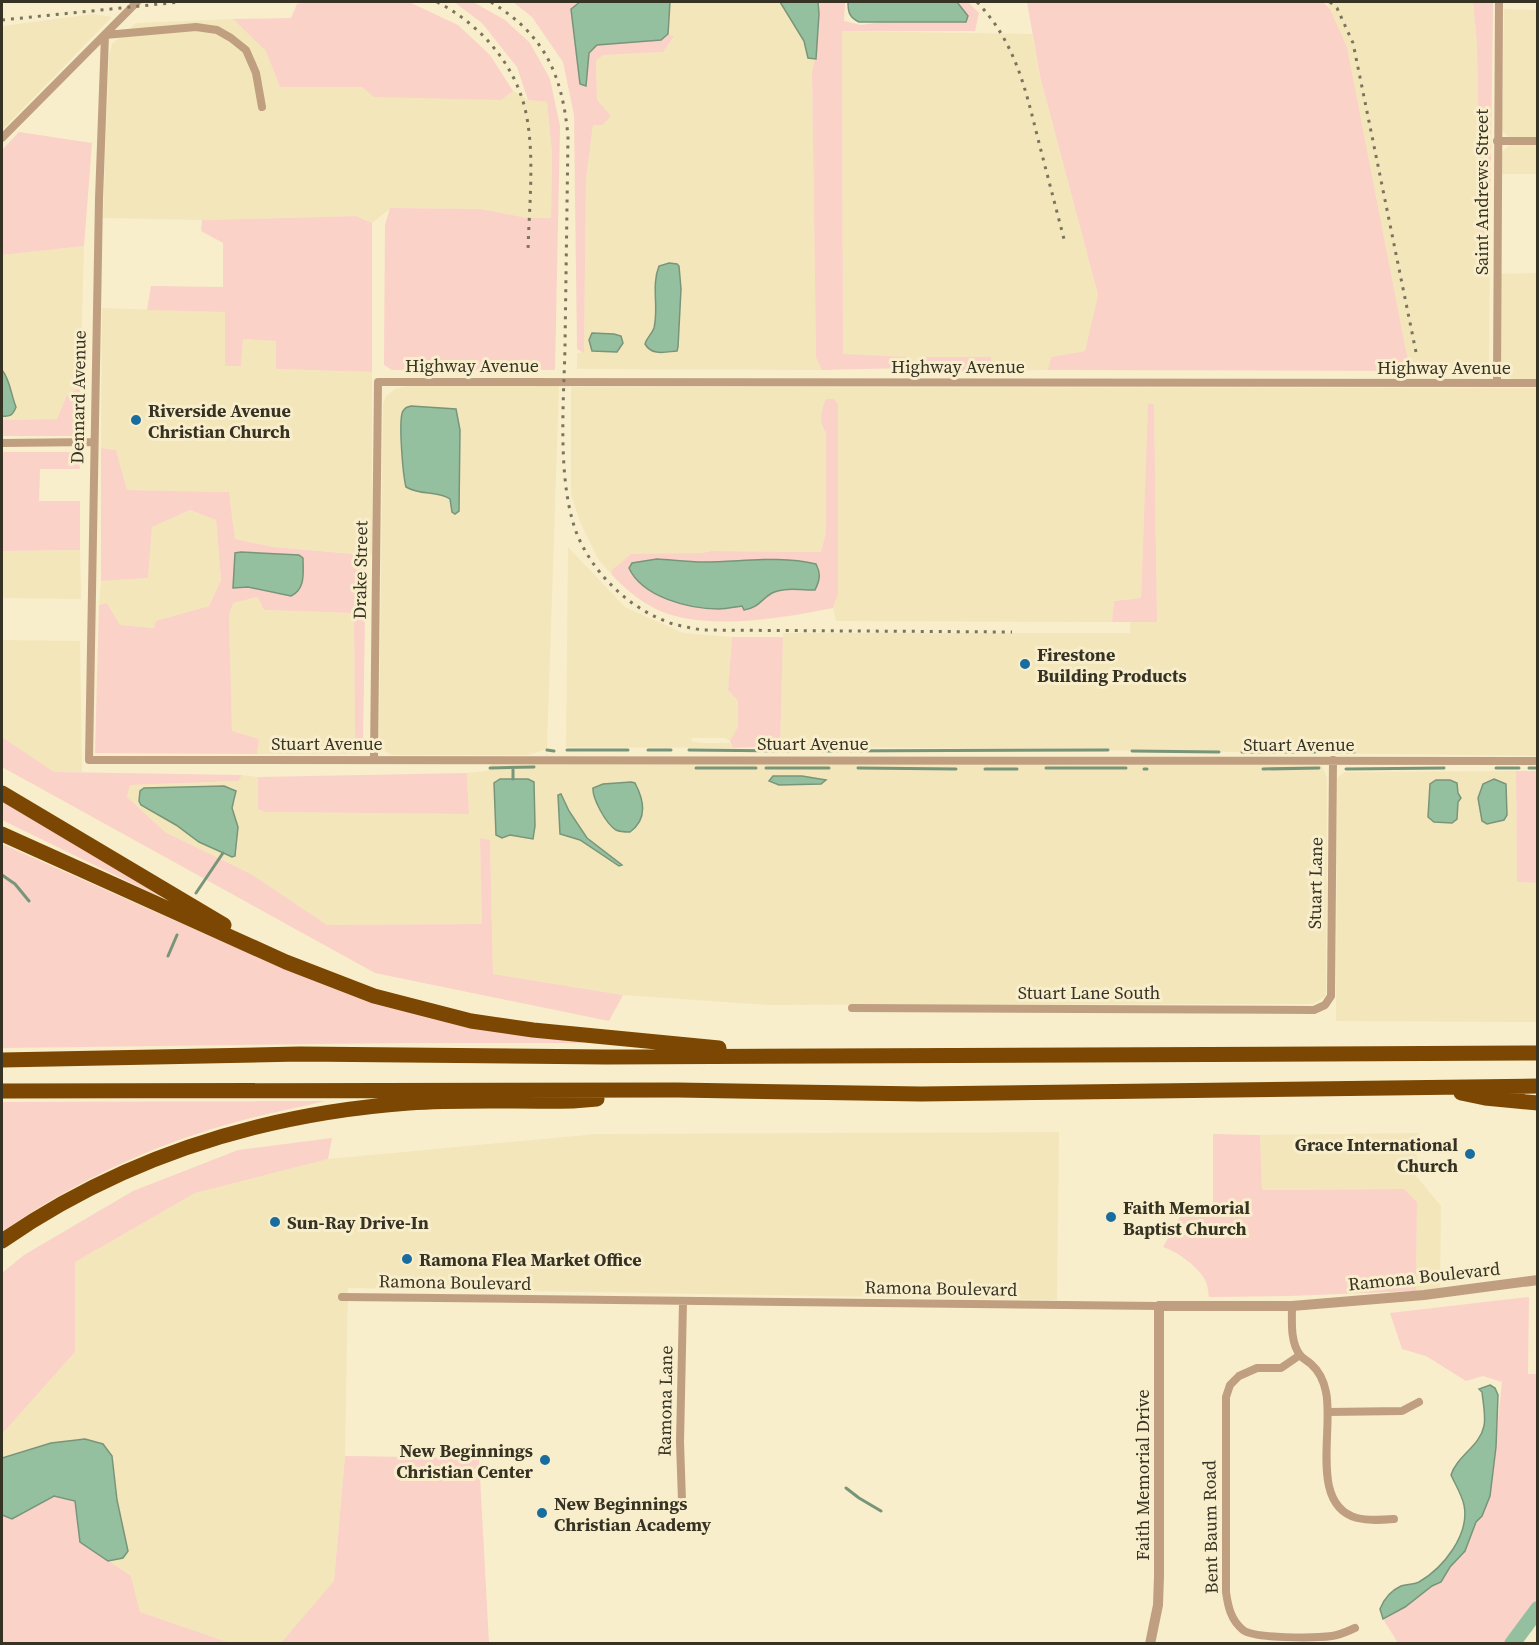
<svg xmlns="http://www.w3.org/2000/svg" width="1539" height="1645" viewBox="0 0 1539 1645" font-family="'Source Serif 4',serif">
<rect width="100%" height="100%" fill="#f8eecb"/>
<!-- built -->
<path fill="#f3e6bb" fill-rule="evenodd" d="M670,2H780L804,41L808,58L816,59L812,72L816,356L822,370L577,369V353L584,352L586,179L593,125H602L597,100L596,61L603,55L663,52L674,38L668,34Z
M1327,2H1473L1477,45L1480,242L1490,241L1489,370L1410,371L1347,47Z
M1504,9L1537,10V137H1508L1502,130Z
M94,14L112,17L2,130V26Z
M233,19L267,51L280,87H362L501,100L513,91L528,100L547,102L552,153L551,218H527L481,209L391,208L372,223L356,216L202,220L103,218L109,56L112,44L136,23Z
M842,31L1032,34L1040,76L1098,295L1085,351L1051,357L1048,370L991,371V358H926L927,366L908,368V357L843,355Z
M1511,144H1537V174H1501L1502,152Z
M84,246L80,387L67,395L57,419L2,420V416L8,417L13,414L16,407L10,392L7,376L2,370V255Z
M1537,273V379H1512L1504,374L1501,368L1500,274Z
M102,308L225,312L241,365L243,339L277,341L276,369L372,372V555L273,547L235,539L229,492L127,490L116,450L101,448Z
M407,386H559L547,749L528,755H392L386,752L379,741L383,404L386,396L395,389Z
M571,387L1537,388V756L780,746L783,633H1130V622H1157L1154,404L1148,403L1141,598L1114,601L1112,622L836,621L833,608L838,594V404L821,427L826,433V532L821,552L711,551L612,570V575L598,559L580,522L571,494Z
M190,510L216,520L221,580L209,606L157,621L154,628L120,625L107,603L99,605L101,581L148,578L152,527Z
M568,547L625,607L683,633L732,637L728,690L738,701V728L730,741L725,738H691L692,741L702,743H730L733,748L566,747Z
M80,550L81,599L2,598V551Z
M259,597L265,610L354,613L355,742L363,739V749L358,754H257L259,739L232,731L229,615L233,603Z
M2,640L80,641L82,772H54L2,737Z
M492,764L1317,765L1322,766L1327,778L1326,996L1313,1004L767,1005L623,995L493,974L490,840L480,838L482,924L327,925L251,874L165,832L127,797L130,785L238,781L242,775L258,777V808L265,812L469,814L467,773L487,771ZM150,787H229L234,789L236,799L232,808L238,834L237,852L227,856L199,842L176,825Z
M1516,771L1517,882L1537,883V1022L1336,1021L1337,778L1345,772ZM1455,781L1461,797L1458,802L1455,821L1452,823L1434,822ZM1506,784L1507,815L1480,812L1479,797L1481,786Z
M1059,1132L1057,1300L348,1288L345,1456L334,1582L281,1643H230L140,1612L131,1576L108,1561L123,1558L112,1456L85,1439L51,1443L2,1458V1434L75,1352L74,1262L195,1193L328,1159L596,1134Z
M1418,1133L1416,1176L1441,1206L1440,1289L1416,1291L1417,1202L1404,1189L1262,1190L1260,1135Z"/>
<!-- green -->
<path fill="#fad2c8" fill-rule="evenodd" d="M312,2H409L458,25L490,55L513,91L501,100L374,97L362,87H280L266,51L233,19L291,18L297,4Z
M454,2H473L505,20L530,43L550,79L560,126L555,370H392L384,365L385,225L390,208L481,209L527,218H551L552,153L547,102L528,100L517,67L482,23Z
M513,2H580L571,9L586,85L589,53L597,44L661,40L668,34L674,37L663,52L603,55L596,61L597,100L611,116L602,125H593L586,179L584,353L577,349L574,115L563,62L532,17Z
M818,2H845L844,21L861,25L881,22L968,16L957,2H968L979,13L975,31H842L843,354L909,357L908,368L822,370L816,357L812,72C818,50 820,24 818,2Z
M1027,2H1323L1330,9L1347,47L1410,371L1048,370L1051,357L1085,351L1098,295L1040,76Z
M1473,2H1493L1490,241L1480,242L1477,45Z
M19,132L92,143L84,246L2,255V150Z
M356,216L372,223V372L276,369V341L243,339L241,366H225V312L147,310L151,286L223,287V243L201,231L202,220Z
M926,357H991V371H938L927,366Z
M80,387L81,436H2V420L57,419L67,395Z
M826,399H834L838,404V594L833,608C783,618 703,632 656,609C640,601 625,589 612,575V570L631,554L702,553L711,551L821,552L826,532V433C818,423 821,410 826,399ZM657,559C673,560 689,562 704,562C741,562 780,555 816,564L820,570L802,590H787L706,608L678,602L654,593Z
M1148,403L1154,404L1157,622H1112L1114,601L1141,598Z
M101,448L116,450L127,490L229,492L235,539L273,547L366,555L363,739L355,743L354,613L264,610L258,597L233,603L229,615L232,731L259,739L257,754L95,753L99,605L107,603L120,625L154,628L156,621L209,606L221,580L216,520L190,510L152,527L148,578L101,581ZM262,553H277L291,596L248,587H233Z
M2,452H78L80,469H40L39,501H80V550L2,551Z
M732,637H783L780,746L733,748L730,741L738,727V701L728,690Z
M2,737L54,772L242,775L238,781L130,785L127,797L165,832L251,874L327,925L482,924L480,838L490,840L493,974L623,995L609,1021L375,973L2,767Z
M1516,771H1537V883L1517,882Z
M467,773L469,814L265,812L258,809V777Z
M2,797L161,894L160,897L2,820Z
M2,844L275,965L582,1041V1043H402L2,1048Z
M325,1101C297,1108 268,1113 240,1121C156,1143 73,1182 2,1232V1102Z
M1213,1134L1260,1135L1262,1190L1404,1189L1417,1202L1416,1291L1289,1296L1209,1297C1208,1293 1208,1286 1206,1282C1200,1268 1177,1251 1163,1247L1182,1213L1213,1208Z
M332,1138L328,1159L195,1193L75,1262V1352L2,1434V1273L24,1255L133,1191L238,1150Z
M1529,1297L1528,1374H1538L1537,1600L1506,1643H1398L1383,1619L1405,1607L1432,1586L1441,1582L1450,1567L1465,1551L1476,1522L1482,1516L1490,1496L1502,1382L1483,1376L1466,1381L1426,1356L1402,1349L1390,1313Z
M345,1456L479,1458L489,1643H281L334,1581Z
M54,1496L75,1501L80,1542L131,1576L140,1612L230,1643L2,1644V1515L13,1518Z"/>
<!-- water -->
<path fill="#94c09f" stroke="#78957a" stroke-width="1.5" d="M580,2H670L668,34L661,40L597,45L589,53L586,86L580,84L571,9Z
M780,2H818L819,14L816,59L808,58L804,41Z
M848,2H957L968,16L966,22H859C849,17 848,12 848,2Z
M669,263L677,264L679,266L681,289L678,347L677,351C665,352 652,356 645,344C647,337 652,334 654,328C659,307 651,286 659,266Z
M592,333L614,334L621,336L623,343L617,352L592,351L589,340Z
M2,370C10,379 11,395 16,407C13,415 10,417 2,416Z
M411,406L456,409L460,430L459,511L455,514L452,512L450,499C437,490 421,496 406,487C403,475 398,419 403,411C406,407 407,407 411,406Z
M241,552L299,555L303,558C303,572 306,589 291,596L248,587L233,588L235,553Z
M657,559C673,560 689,562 704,562C741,562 780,555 816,564C821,573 820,580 815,590C802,590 784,587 772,593C760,600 760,607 744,610L742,606C735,607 726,609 719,609C689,609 642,597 629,568L632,563Z
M773,776H802L826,780L821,784L779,785L769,781Z
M500,779H528L534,782L535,826L533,839L510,835L502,838L496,835L494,783Z
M1494,779L1506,784L1507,815L1504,820L1487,824L1482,821L1478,798L1483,784Z
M1436,780H1450L1457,783L1458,793L1461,798L1458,802L1457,819L1452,823L1434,822L1428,817L1430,784Z
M631,782L635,783C644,800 648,819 630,832C625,832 620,832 616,830C606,824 592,798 593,788L603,784Z
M224,786L236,791L232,808L238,827L235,856L232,857L199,842L176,825L141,805L139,801L140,791L144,788Z
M561,794L569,811L587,838L622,865L619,866L580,840L560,834L558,795Z
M1490,1385L1495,1388L1498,1395L1496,1447L1490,1496L1482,1516L1476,1522L1465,1551L1450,1567L1441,1582L1432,1586L1405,1607L1383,1619L1380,1609C1384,1599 1390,1591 1401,1586C1406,1584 1413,1585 1419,1582C1443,1568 1470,1535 1464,1505C1462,1495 1455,1484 1451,1475C1457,1456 1480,1446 1484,1426C1486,1417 1483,1402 1482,1392L1479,1389Z
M85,1439L103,1444L112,1456L117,1500L128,1551L123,1558L108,1561L80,1542L75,1501L54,1496L12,1519L2,1515V1458L51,1443Z"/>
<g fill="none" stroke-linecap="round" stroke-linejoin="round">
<!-- stream -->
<path stroke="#78957a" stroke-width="3" d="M547,750L554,751
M567,750H628
M648,750H671
M689,750L792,751
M819,751L1108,750
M1132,751L1219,752
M1242,752H1315
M1326,752H1354
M490,768L534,767
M513,768V779
M696,768H756
M766,768H829
M858,768L956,769
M1046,768H1126
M1496,768H1519
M1529,768H1538
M985,769H1017
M1144,769H1147
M1263,769L1319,768
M1346,769L1444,768
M2,875L15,884L29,901
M196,893L223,853
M168,956L177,935
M846,1488L859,1498L881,1511"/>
<!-- river -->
<path stroke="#94c09f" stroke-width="16" d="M1512,1644L1538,1609"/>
<!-- minor -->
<path stroke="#c09f81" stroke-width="8" d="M262,107L256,73L246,50L231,38L217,30L196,27L105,35L99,199L89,760L1538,761
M2,138L137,2
M1497,141H1538
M1497,383L1499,2
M2,443L94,442
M374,759L378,382L1538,383
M852,1008L1314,1010L1325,1005L1331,996L1333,760
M342,1297L1159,1306
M1292,1306C1292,1321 1290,1342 1300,1355C1303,1359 1308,1361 1311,1364C1319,1371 1324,1382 1326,1392C1334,1429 1309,1505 1357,1518C1369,1521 1381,1520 1394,1519
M1300,1355L1281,1368H1257L1239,1376L1230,1385L1226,1397V1592C1228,1607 1231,1620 1243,1630C1254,1639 1316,1638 1332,1636C1340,1635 1348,1631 1355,1628
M1328,1412L1402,1411L1419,1402
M682,1501L680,1442L683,1302"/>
<!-- tertiary -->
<path stroke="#c09f81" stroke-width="10" d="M1150,1644L1158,1605L1159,1576V1306H1292L1424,1295L1538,1280"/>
<!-- motorway -->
<path stroke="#7b4703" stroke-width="15" d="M2,793L224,925
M2,834L286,962L374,996L471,1021L533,1030L719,1048
M2,1060L300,1054L606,1057L1538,1053
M2,1091L677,1090L921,1094L1538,1086
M1461,1093L1485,1098L1538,1103
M2,1241C125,1156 261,1114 409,1103C464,1099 519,1102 573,1101L597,1099"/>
<!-- rail -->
<path stroke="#7a745f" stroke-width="3" stroke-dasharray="3 6" stroke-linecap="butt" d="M437,2C480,24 516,65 526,113C535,156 529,207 528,251
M491,2C546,36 562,75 568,136C567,206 566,275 565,345C564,402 555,496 583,547C601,580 630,607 665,621C676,626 689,627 701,630L1012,632
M977,2C1015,42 1025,87 1038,139C1047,174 1056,208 1065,243
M1330,2L1337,8L1353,43L1417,357
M2,20L180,2"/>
</g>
<!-- markers -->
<g fill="#196d9e" stroke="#f8eecb" stroke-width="2">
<circle cx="136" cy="420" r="6"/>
<circle cx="1025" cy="664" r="6"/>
<circle cx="1470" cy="1154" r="6"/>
<circle cx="1111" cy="1217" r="6"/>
<circle cx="275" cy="1222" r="6"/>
<circle cx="407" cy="1259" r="6"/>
<circle cx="545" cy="1460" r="6"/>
<circle cx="542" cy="1513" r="6"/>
</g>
<g text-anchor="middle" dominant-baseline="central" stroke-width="6" stroke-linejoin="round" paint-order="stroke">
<!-- street labels -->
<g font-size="18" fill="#363224" stroke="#f8eecb">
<text transform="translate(1481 192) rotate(-90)">Saint Andrews Street</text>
<text x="472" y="365">Highway Avenue</text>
<text x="958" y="366">Highway Avenue</text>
<text x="1444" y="367">Highway Avenue</text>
<text transform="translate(78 397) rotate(-89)">Dennard Avenue</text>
<text transform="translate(360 570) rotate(-89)">Drake Street</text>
<text x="327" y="743">Stuart Avenue</text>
<text x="813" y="743">Stuart Avenue</text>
<text x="1299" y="744">Stuart Avenue</text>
<text transform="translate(1315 883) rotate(-89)">Stuart Lane</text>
<text x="1089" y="992">Stuart Lane South</text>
<text transform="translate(1424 1276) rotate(-6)">Ramona Boulevard</text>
<text transform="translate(455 1282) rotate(1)">Ramona Boulevard</text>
<text transform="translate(941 1288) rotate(1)">Ramona Boulevard</text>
<text transform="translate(665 1401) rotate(-89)">Ramona Lane</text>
<text transform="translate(1142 1475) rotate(-90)">Faith Memorial Drive</text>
<text transform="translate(1210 1527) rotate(-91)">Bent Baum Road</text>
</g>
<!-- poi labels -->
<g font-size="18" font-weight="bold" fill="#363224" stroke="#f8eecb" text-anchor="start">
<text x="148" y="410">Riverside Avenue<tspan x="148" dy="21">Christian Church</tspan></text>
<text x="1037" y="654">Firestone<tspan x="1037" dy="21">Building Products</tspan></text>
<text x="1458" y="1144" text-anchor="end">Grace International<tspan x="1458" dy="21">Church</tspan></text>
<text x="1123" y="1207">Faith Memorial<tspan x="1123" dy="21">Baptist Church</tspan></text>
<text x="287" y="1222">Sun-Ray Drive-In</text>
<text x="419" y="1259">Ramona Flea Market Office</text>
<text x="533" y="1450" text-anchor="end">New Beginnings<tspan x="533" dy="21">Christian Center</tspan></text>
<text x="554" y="1503">New Beginnings<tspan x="554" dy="21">Christian Academy</tspan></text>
</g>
</g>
<!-- border -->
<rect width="1539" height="1645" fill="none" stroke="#363224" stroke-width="6"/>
</svg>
